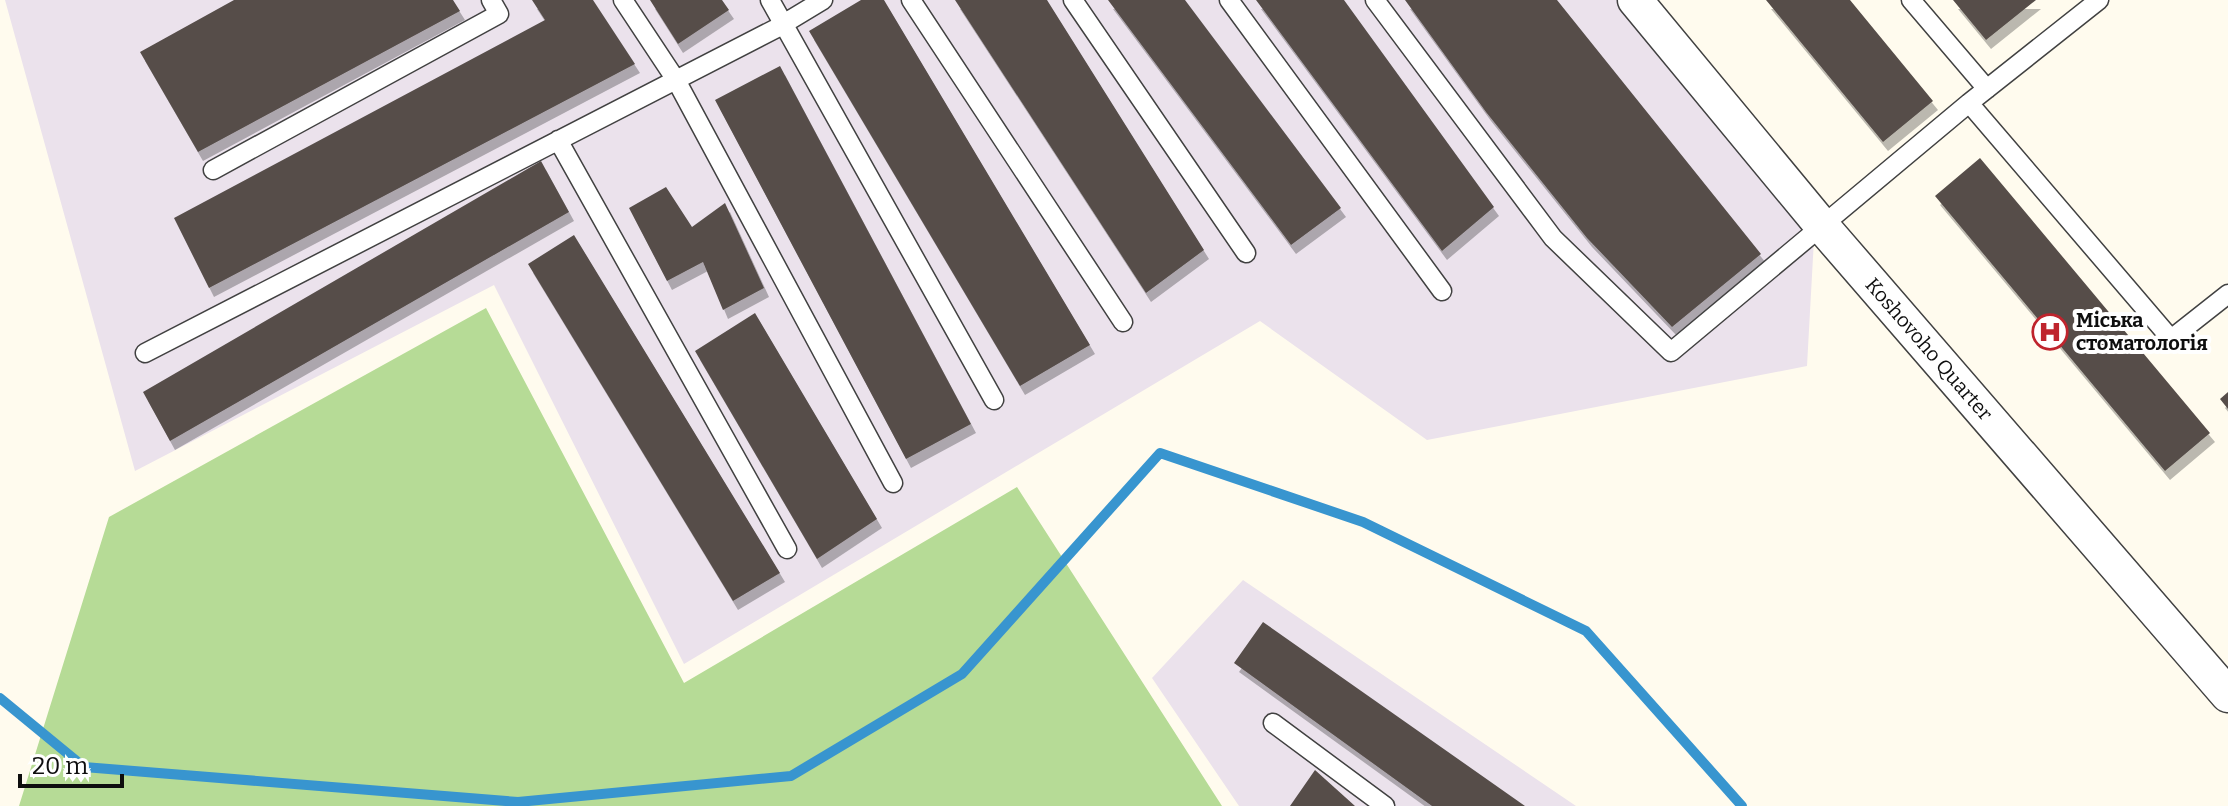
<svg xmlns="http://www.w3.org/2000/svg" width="2228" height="806" viewBox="0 0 2228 806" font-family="Bitter,serif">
<defs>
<filter id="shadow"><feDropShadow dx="5" dy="9" stdDeviation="0" flood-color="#0004"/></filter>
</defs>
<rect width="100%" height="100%" fill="#fffbee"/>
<!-- industrial -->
<path fill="#ebe2ec" d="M5,0H1618L1814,239L1807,366L1427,440L1260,321L684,664L494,285L135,471Z
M1243,580L1576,806H1239L1152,678Z"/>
<!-- forest -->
<path fill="#b6db96" d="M486,308L684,683L1017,487L1222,806H19L109,517Z"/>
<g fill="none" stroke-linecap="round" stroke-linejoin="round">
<!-- stream -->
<path stroke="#3895cf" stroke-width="10" d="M0,698L84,767L518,802L791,776L962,674L1160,453L1363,522L1586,631L1742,806"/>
</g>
<!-- building -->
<path fill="#564e4a" filter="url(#shadow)" d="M234,0H453L460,11L198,152L140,52Z
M532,0H593L635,64L209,288L174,218L545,20Z
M650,0H722L729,10L678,44Z
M861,0H884L1090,345L1020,386L809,31Z
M955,0H1047L1204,250L1146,293Z
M1108,0H1185L1341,208L1291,245Z
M1256,0H1344L1494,207L1442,251Z
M1405,0H1557L1761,254L1672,327L1587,238L1486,112Z
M1766,0H1850L1933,101L1883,142Z
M1953,0H2036L1986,40Z
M780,66L971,424L906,459L715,100Z
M1980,158L2210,433L2165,471L1935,196Z
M541,161L569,212L170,441L143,392Z
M666,187L692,227L725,203L764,288L723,310L703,262L667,281L629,208Z
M574,235L780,573L733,601L528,264Z
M755,313L877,519L817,559L695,351Z
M2228,392V409L2220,399Z
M1263,622L1525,806H1432L1234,663Z
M1315,770L1355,806H1290Z"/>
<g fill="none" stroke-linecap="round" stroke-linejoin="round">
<defs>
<path id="lane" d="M623,0L676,80L893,483
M770,0L994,400
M911,0L1123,322
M1073,0L1246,253
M1229,0L1442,291
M1375,0L1553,238L1671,352L1969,103L2099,0
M1911,0L1987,89
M1969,103L2171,339L2228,294
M558,140L787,549
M213,170L499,14L491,0
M145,353L775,29L823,0
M1273,723L1385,806"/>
<path id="street" d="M1635,0L1822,226L2228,695"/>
</defs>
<!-- lane casing -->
<use href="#lane" stroke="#414141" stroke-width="21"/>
<!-- street casing -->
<use href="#street" stroke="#414141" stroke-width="37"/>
<!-- lane -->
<use href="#lane" stroke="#fff" stroke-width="18"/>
<!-- street -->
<use href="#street" stroke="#fff" stroke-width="34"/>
</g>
<!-- icons -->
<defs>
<symbol id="hospital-ring" viewBox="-11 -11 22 22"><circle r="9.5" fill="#fff" stroke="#bf242d" stroke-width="1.5"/><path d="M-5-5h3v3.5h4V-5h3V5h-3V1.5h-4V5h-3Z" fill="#bf242d"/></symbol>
</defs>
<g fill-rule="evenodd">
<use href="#hospital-ring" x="2030" y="312" width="40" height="40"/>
</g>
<g text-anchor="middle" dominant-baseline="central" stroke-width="8" stroke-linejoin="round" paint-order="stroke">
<!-- poi labels -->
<g font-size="20" font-weight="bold" fill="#0e0e0e" stroke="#fff" text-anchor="start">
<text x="2076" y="320">Міська<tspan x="2076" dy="23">стоматологія</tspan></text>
</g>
<!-- street labels -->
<g font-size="20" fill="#0e0e0e" stroke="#fff">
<text transform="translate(1929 349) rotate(49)">Koshovoho Quarter</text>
</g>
</g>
<!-- scale -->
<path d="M20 774v12h102v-12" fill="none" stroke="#0e0e0e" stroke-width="4"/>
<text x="32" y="774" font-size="24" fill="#0e0e0e" stroke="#ffffff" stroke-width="6" paint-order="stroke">20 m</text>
</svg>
